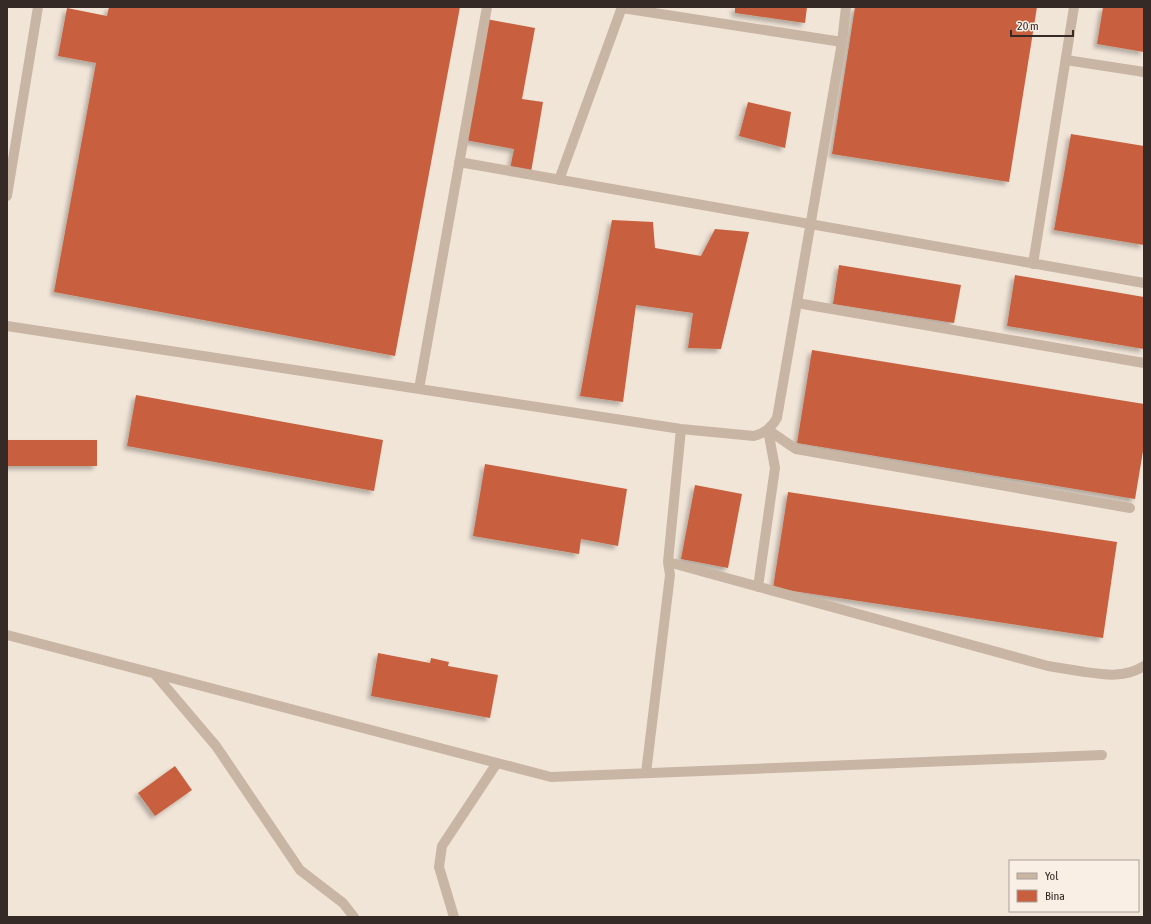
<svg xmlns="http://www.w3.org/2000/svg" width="1151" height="924" viewBox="0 0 1151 924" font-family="'Asap Condensed',sans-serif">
<defs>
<filter id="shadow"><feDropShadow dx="-3.5" dy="3.5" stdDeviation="2" flood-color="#0004"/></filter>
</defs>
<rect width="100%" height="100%" fill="#f1e5d8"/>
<!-- building -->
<path fill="#c86040" filter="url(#shadow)" d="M109,7H460L395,356L54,292L96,63L58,56L67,8L107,16Z
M735,7H807L805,23L735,13Z
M855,7H1037L1009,182L832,154Z
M1103,7H1144V52L1097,44Z
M486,19L535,28L522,99L543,102L531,172L510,169L514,149L465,140Z
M748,102L791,112L785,148L739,136Z
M1071,134L1144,146V245L1054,230Z
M612,220L653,222L655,248L701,256L715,229L749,232L721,349L688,348L693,313L636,305L623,402L580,396Z
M839,265L961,285L954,323L833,304Z
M1015,275L1144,297V349L1007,326Z
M812,350L1144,404V445L1135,499L797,443Z
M136,395L383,440L374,491L127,446Z
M7,440H97V466H7Z
M485,464L627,489L618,546L581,539L579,554L473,536Z
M695,485L742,494L728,568L681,559Z
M788,492L1117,542L1103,638L773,588Z
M378,653L430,663L431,658L449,662L448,666L498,675L490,718L371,696Z
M175,766L192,790L155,816L138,793Z"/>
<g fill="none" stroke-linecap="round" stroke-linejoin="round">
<!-- minor -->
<path stroke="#c9b5a4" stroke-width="10" d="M622,8L842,42
M1066,60L1144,72
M459,162L1144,283
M559,180L622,7
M7,196L38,7
M1033,264L1074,7
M797,303L1144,363
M7,326L681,429L754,436C765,433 771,428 777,418L842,42L846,7
M419,389L487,7
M768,430L796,449L1130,508
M668,562L1048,666C1060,668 1073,670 1085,672C1106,675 1125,678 1144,666
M758,587L775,468L768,430
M7,635L551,777L1102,755
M154,673L216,746L300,870L343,903L354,917
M646,773L670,575L668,562L681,429
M454,917L439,867L442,846L497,763"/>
</g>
<!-- border -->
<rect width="1151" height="924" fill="none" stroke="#352a26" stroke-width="16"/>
<!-- legend -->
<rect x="1009" y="860" width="130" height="52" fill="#f9efe4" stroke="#aba098"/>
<rect x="1017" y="873" width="20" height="6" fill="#c9b5a4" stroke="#aba098"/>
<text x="1045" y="880" font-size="12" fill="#352a26">Yol</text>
<rect x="1017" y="890" width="20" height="12" fill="#c86040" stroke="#aba098"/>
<text x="1045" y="900" font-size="12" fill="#352a26">Bina</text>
<!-- scale -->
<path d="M1011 30v6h62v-6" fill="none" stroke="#352a26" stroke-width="2"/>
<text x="1017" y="30" font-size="12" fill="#352a26" stroke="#f9efe4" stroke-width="3" paint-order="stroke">20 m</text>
</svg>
